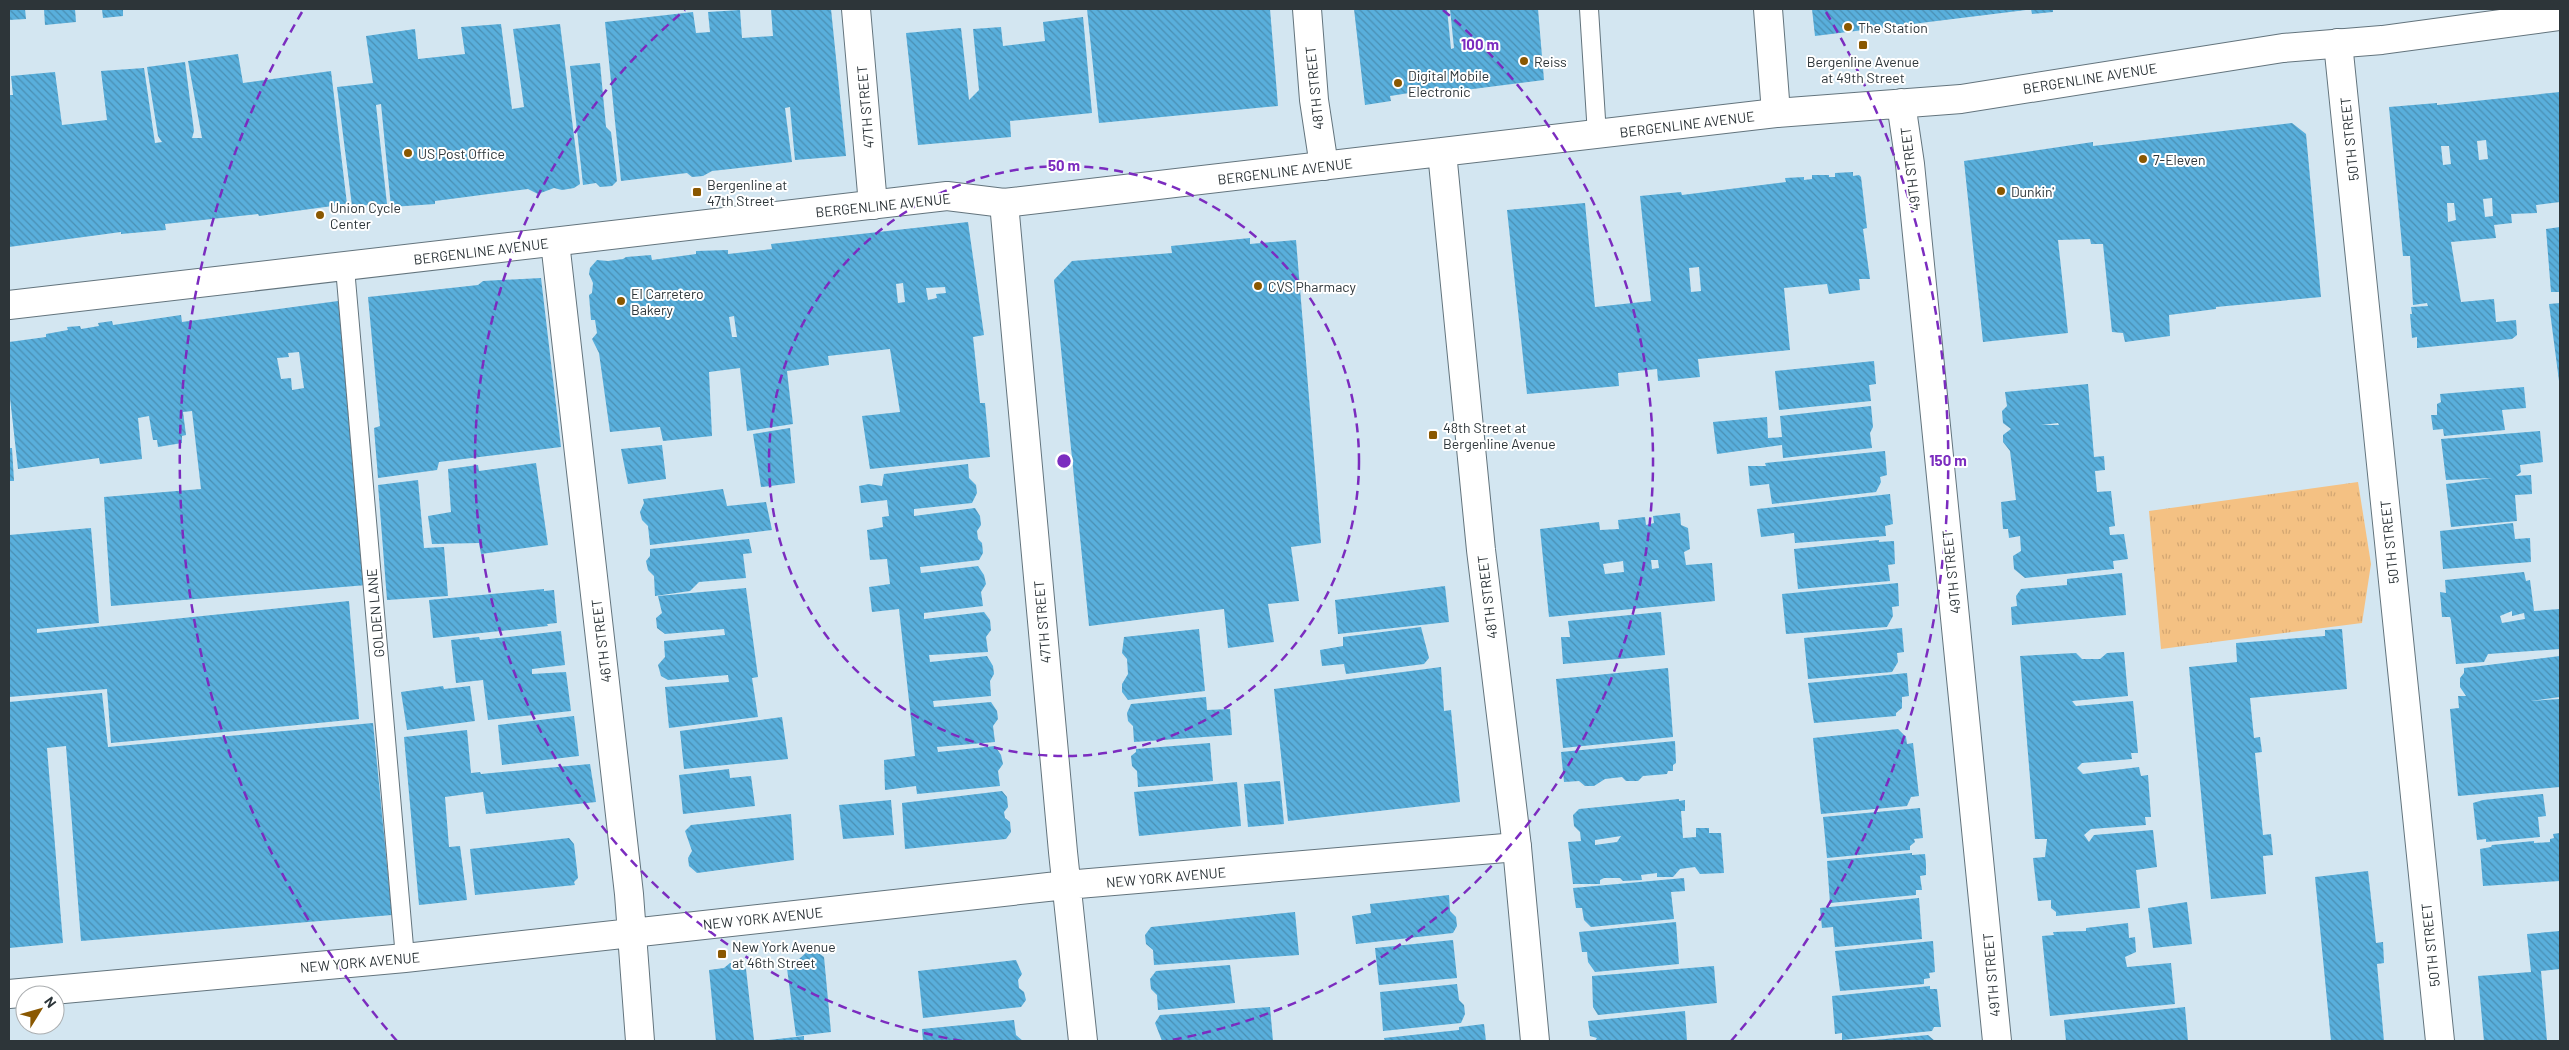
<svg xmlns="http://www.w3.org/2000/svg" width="2569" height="1050" viewBox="0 0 2569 1050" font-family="Barlow,sans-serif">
<defs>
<pattern id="park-tufts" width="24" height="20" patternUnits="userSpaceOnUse" patternTransform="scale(1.25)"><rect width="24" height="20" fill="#f4c183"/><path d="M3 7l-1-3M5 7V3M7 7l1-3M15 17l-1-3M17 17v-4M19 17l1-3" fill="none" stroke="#d2a672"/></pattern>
<pattern id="building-back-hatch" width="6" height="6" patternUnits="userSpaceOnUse" patternTransform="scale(1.25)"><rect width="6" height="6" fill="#59afdc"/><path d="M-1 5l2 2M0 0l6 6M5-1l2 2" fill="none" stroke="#4a8fb3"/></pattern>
</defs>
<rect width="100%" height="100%" fill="#d3e6f1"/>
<!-- park -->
<path fill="url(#park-tufts)" d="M2358,482L2371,564L2362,623L2161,649L2149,511Z"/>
<!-- building -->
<path fill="url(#building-back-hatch)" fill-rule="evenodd" d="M9,9H25L26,19L9,20Z
M44,9H75L76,22L45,25Z
M102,9H123V16L103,18Z
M771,9H831L846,156L795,160L790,107L785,108L792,162L712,171L703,176L692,177L687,173L621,181L605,22L693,12L696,33L710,32L708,12L740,10L742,38L773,36Z
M1087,9H1270L1278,106L1099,123Z
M1354,9H1447L1451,49L1454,48L1450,9H1538L1544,80L1410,97L1409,93L1390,96L1391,101L1365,105Z
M1812,9H2026V10L1815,36Z
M2031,9H2053V12L2032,14Z
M1083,17L1092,113L1010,121L1011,137L918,145L906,33L961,28L969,100L979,90L973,29L1001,27L1003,46L1045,41L1043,22Z
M501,24L512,109L524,107L513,29L560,24L580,184L574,188L562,190L554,188L538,194L528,189L435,201V204L391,207L381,104L376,105L387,204L352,206L337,87L373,83L366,36L415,29L418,59L465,54L461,27Z
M238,54L243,83L331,71L347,204L259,216L258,214L165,224L166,230L121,234V232L9,247V95H13L11,76L55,72L62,125L107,120L101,71L144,68L155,143L162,142L158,136L147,67L185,62L194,131L192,138H202L188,61Z
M600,63L606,127L611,132L617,181L612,186L600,187L596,183L583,185L570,66Z
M2560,92V202L2536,205L2537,213L2511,214L2512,223L2494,225L2496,238L2451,242L2461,302L2494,299L2496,322L2516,320L2517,335L2512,339L2417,348V337L2412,338L2410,314H2412L2411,307L2428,306L2427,303L2413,305L2410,256H2403L2389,107L2437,103V105ZM2486,140L2488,159L2479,160L2477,141ZM2441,146H2449L2451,164L2443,165ZM2492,198L2493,216L2485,217L2483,199ZM2447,203H2454L2456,220L2448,222Z
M2292,123L2306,134L2321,297L2216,307V309L2169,315L2170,336L2125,342L2123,333L2112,332L2103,244H2091L2090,239L2058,240L2068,333L1983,342L1964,161L2093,142V146Z
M1853,172V176L1859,175L1861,177L1867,228L1863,229L1870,279H1859L1860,290L1829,294L1827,284L1784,288L1790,350L1698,359L1700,377L1658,381L1657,369L1618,373L1619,386L1527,394L1507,210L1585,203L1595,307L1651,301L1640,196L1681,192L1682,195L1786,182L1785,178L1804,177V180L1812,179V175H1829V177H1835V173ZM1699,267L1701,291L1691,292L1689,268Z
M968,222L984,335L973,337L980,403H985L990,457L870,469L862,416L900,412L890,349L828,356L829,365L787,371L793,424L747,431L740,368L709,372L712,436L663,441L660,427L610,432L599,353L592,339L597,333L595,320H591L589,295L592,293L593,283L589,274L590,268L597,260L608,261L623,259L626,257L651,255L652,260L696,254V251L728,250V254L772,249L771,244ZM903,283L905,302L898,303L896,284ZM945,287L946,293L936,294L937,298L928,300L926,288ZM734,316L737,337H732L729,317Z
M2560,227V292H2551L2546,229Z
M1250,238V244L1296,240L1321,543L1291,547L1299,601L1268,604L1274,642L1228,648L1224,609L1089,626L1054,280L1072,261L1172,253L1171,246Z
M541,278L561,447L439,462L437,470L378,478L374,428L380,426L368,297L478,285L483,281Z
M338,301L354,429L367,585L111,606L104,497L201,489L192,411L183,412L186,435L182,436V443L158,447L157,440H153L149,416L138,418L142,459L100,464L99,458L18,469L9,389V342L46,337V334L68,330L67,327L80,326L81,329L99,326L98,323L112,321L113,325L181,315L182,322ZM299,352L304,388L292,390L291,378L281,379L277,358L289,357L288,353Z
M2560,303V381H2559L2549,304Z
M1874,361L1876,384L1869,385L1871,401L1779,410L1775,371Z
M2088,384L2094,457L2104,456L2105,470L2095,471L2097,492L2111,491L2115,526L2109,527L2110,535L2124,534L2128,559L2113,561L2114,569L2025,578L2014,569L2013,556L2021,551L2020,536L2009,538L2008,529H2003L2001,502L2016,500L2010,451L2003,442V435L2011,429L2003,423L2002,411L2007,406L2005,392ZM2058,423L2059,425H2041Z
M2524,387L2526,408L2502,410L2505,430L2444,436L2443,429L2433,430L2431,415H2437V404L2441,402L2440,394Z
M1871,406L1873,427L1870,433L1872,448L1783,458L1782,445L1717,454L1713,422L1767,417L1768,438L1782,437L1780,416Z
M790,428L795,483L761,487L753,434Z
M2540,431L2543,462L2520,465L2521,472L2516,476L2531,475L2532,494L2515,495L2517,521L2451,527L2446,484L2492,478L2446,480L2441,439Z
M662,445L666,479L628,484L621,449Z
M9,448H12L14,481H9Z
M1885,451L1887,475L1880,477L1881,482L1876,492L1772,504L1769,484L1750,486L1748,466H1766L1765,463Z
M536,463L548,545L481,554L479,543L432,544L428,516L451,512L448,469L478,465L479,471Z
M968,464L969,478L976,485L977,493L972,503L914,509V516L975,508L980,516L981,525L977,531L978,539L982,543L983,553L979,560L920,567L921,573L978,566L984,575L986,584L981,592L983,606L924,613V619L984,612L990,620L991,630L986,637L988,652L929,655L930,662L987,656L993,666L994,674L990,681L991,696L933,701L934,707L991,702L997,711L998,719L993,726L995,742L937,747L938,752L995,746L1001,755L1003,764L998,771L1000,786L917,794L916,786L885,790L884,760L915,756L899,609L872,612L869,587L890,584L887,559L870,560L867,530L883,527L882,517L889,516L887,500L861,503L859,486L869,484L882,486L884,474Z
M418,480L424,548L444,547L448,596L387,600L378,485Z
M723,489L727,506L766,502L772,530L650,545L648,526L642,520L640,512L644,503L643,499Z
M1890,494L1893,524L1885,526L1886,536L1795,543L1794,533L1761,537L1757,509Z
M1680,513L1681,525L1688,528L1690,549L1684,552L1686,565L1712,563L1715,601L1549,617L1540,529L1599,522L1600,530L1619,529L1618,520L1645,517L1646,525L1654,523L1653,516ZM1651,560H1658L1659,568L1652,569ZM1623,561L1624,572L1605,574L1603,564Z
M2513,523L2515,539L2530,538L2531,562L2443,569L2440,531Z
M91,528L99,623L37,629V633L349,601L359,719L111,743L107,689L9,697V535Z
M749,539L752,553L743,554L746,578L699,582L690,591L655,596L654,576L648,570L646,561L650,556V549Z
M1879,540V542L1894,541L1895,564L1888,565L1890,581L1798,589L1794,549Z
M2524,572L2526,581L2530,580L2534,611L2560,609V649L2488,654L2484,662L2456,664L2451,620L2450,617H2442L2440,592L2446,593L2445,580ZM2512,611V616L2524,613L2525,619L2502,623L2500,616Z
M2122,573L2126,615L2012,625L2011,607L2017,606L2016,596L2021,589L2067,585V579Z
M1898,583L1899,606L1892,607L1893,616L1887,627L1786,634L1782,594Z
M1445,586L1449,622L1338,634L1335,600Z
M746,588L758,677L752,678L758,717L669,728L665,687L729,682L728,675L668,680L661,676L658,665L665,657L664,641L725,635L724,629L665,634L657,628L656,618L662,613L658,596Z
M544,589V591L554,590L557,623L547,624L548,626L433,638L429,600Z
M1661,612L1665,655L1563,664L1561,637H1570L1568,621Z
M1421,627L1429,658L1424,664L1346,674L1344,664L1322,666L1320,650L1343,646V637Z
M1902,628L1904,652L1897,653L1898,662L1892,672L1808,679L1804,638Z
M1199,629L1205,691L1128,700L1122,692V684L1128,674L1127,659L1122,653L1124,637Z
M2342,629L2347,689L2250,698L2254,738L2260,737L2262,752L2255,753L2263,835L2271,834L2273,855L2263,856L2266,894L2211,899L2189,667L2237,662L2236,643L2325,636V630Z
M561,631L565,665L532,669V674L566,672L571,711L488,720L483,680L456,683L451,640L479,637L480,640Z
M2124,652L2128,696L2072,701L2076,706L2133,701L2138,753H2131L2132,759L2082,763L2077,768L2083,774L2139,767L2141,776L2148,775L2151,817H2145L2146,825L2091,829L2084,835L2089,842L2094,835L2153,830L2157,867L2136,870L2140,908L2056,916V912L2051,908V900L2038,901L2033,858L2045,857L2047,839H2035L2020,656L2076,653L2082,659H2100L2107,653Z
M2560,656V697L2530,701L2560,699V787L2458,796L2450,709L2459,708L2458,696H2466L2460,687V678L2464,673V668Z
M1441,667L1444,711L1451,710L1460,802L1288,821L1274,689Z
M1668,668L1673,737L1563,748L1556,679Z
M1907,673L1909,696L1902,697V708L1896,713V716L1814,723L1808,683Z
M443,686L444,689L470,686L475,721L407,730L401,692Z
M102,693L108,747L373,723L392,915L81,941L66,746L47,748L63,943L9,948V702Z
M1206,697L1207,710L1230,709L1232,735L1134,742L1133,726L1128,721L1127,713L1131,704Z
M574,716L579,756L502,765L498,725Z
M782,717L788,759L684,769L680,731Z
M1898,729L1906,737L1907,744L1913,743L1919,796L1911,797L1907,806L1821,814L1813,738Z
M467,730L471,773L480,772L481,774L590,764L596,802L486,814L483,792L445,797L449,847L460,846L467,900L419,905L404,737Z
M1675,741L1676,763L1673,765V771H1668L1667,774L1643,776L1638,781H1626L1622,777L1605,779L1594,786H1585L1579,781L1564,782L1561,752Z
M1210,743L1213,781L1138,787L1137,771L1132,766L1131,756L1136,752V749Z
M729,769L730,778L751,776L755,806L683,814L679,775Z
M1280,781L1284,824L1248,827L1244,784Z
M1237,782L1241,826L1139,836L1134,792Z
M1002,791L1007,797L1008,807L1004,812L1005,818L1010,822L1011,832L1006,839L905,849L902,803Z
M2543,794L2546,816L2538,817L2540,837L2486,842V839L2477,840L2473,803L2483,800Z
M1679,799V801L1685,800V811H1681L1683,838L1696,837V828H1709V833H1721L1724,873L1700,874L1695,867L1680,869L1673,877H1657V873L1641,875L1642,880L1623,881L1620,878H1604L1600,880V884H1573L1568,842L1581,841L1580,832L1574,826L1573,815L1579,809ZM1621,836L1617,842L1595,845V840Z
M891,800L894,835L843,839L839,805Z
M1920,808L1923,838L1914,839L1915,842L1910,846V850L1827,858L1823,817Z
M791,814L794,860L697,873L689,866L688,858L692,851L685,831L691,825Z
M2560,833V881L2483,886L2480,849L2491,847L2492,845L2534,841V843L2550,842V839L2554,838L2553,834Z
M569,838L574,844L578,878L574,882L575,885L475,895L470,849Z
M1912,853V855L1925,854L1926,864V875L1920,876L1922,890H1916V895L1830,903L1827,861Z
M2368,871L2376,943L2383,942L2384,963L2377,964L2384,1041H2331L2315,877Z
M1684,878L1685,891L1671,892L1674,919L1591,927L1584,920L1582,908H1576L1573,888Z
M1449,895L1450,911L1456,917L1457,926L1453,933L1356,944L1352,916L1371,913L1370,904Z
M1919,898L1922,939L1835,947L1833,927L1822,928L1820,908Z
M2187,902L2192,944L2153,948L2148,908Z
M1295,912L1299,955L1154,965L1153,950L1146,944L1145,935L1151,927Z
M1676,922L1679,964L1595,972L1588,962L1587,952H1582L1579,932Z
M2128,923L2129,938L2135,937L2136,952L2125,957L2127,967L2171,963L2175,1004L2050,1016L2042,936L2054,935L2053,932L2086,931V928Z
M2560,931V969L2541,971L2547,1041H2484L2478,976L2531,972L2527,934Z
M1453,940L1457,978L1379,985L1375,948Z
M1933,941L1935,972L1929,973L1930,978L1924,979V984L1840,991L1835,951Z
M807,952H817L824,957L831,1032L796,1036L786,961L799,959Z
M1016,960L1022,974L1018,980L1019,988L1024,992L1026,1000L1021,1007L923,1018L918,971Z
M730,963H738L746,969L754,1040L716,1041L709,970L724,968Z
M1230,965L1235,1003L1158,1010L1157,995L1151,989L1150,979L1156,971Z
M1714,966L1717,1003L1598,1015L1593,1007L1592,976Z
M1457,984L1459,1000L1464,1005L1465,1014L1461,1023L1383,1031L1380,992Z
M1930,986V989H1937L1941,1027H1934L1932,1031L1842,1040V1033L1835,1034L1832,996Z
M1270,1007L1273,1041H1162L1155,1023L1160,1015Z
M2185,1007L2188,1041H2066L2064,1020Z
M1685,1011L1687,1041H1595L1597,1038L1590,1036L1588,1021Z
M1014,1020L1016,1035L1023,1041H923L922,1029Z
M1484,1024L1486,1041H1385L1384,1038L1459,1030V1027Z
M1928,1035L1935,1041H1875V1040Z
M804,1036V1041H769V1040Z"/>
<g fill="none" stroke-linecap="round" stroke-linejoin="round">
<defs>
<path id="service" d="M1589,9L1597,135
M345,268L405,958"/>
<path id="minor" d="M856,9L873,205
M1307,9L1314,100L1324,166
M1768,9L1776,113
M2338,43L2440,1041
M1004,203L1063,852L1083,1041
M555,242L629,894L640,1041
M9,994L405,958L1066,885L1517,847"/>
<path id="tertiary" d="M1901,103L1910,164L1997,1041
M1442,152L1481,550L1517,847L1535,1041
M9,305L947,196L1004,203L1776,113L1961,99L2283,48L2382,40L2560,16"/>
</defs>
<!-- service casing -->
<use href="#service" stroke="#63747d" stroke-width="20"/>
<!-- minor casing -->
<use href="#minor" stroke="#63747d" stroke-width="30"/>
<!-- tertiary casing -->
<use href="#tertiary" stroke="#63747d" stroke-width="30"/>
<!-- service -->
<use href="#service" stroke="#fff" stroke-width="18"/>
<!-- minor -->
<use href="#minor" stroke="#fff" stroke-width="28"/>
<!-- tertiary -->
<use href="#tertiary" stroke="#fff" stroke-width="28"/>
</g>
<!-- distance rings -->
<g fill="none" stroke="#7b2cbf" stroke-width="2.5" stroke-dasharray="9 6">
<circle cx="1064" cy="461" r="295"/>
<path d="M962 1041A589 589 0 0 1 685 10M1443 10A589 589 0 0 1 1166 1041"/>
<path d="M397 1041A884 884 0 0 1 302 12M1826 12A884 884 0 0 1 1731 1041"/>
</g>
<!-- markers -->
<g fill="#8a5801" stroke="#fff" stroke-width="2">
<circle cx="1848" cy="27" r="5"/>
<rect x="1858" y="40" width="10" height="10" rx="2.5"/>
<circle cx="1524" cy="61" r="5"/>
<circle cx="1398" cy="83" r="5"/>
<circle cx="408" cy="153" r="5"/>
<circle cx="2143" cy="159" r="5"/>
<circle cx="2001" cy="191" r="5"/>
<rect x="692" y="187" width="10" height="10" rx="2.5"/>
<circle cx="320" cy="215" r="5"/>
<circle cx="1258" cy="286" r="5"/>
<circle cx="621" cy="301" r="5"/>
<rect x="1428" y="430" width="10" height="10" rx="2.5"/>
<rect x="717" y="949" width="10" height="10" rx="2.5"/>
</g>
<g text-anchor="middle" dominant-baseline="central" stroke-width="4" stroke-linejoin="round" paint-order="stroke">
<!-- poi labels -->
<g font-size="14" fill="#2d3539" stroke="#fff" text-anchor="start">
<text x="1858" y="27">The Station</text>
<text x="1534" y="61">Reiss</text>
<text x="1863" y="61" text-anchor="middle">Bergenline Avenue<tspan x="1863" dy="16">at 49th Street</tspan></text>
<text x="1408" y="75">Digital Mobile<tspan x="1408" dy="16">Electronic</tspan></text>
<text x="418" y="153">US Post Office</text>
<text x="2153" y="159">7-Eleven</text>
<text x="707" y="184">Bergenline at<tspan x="707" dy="16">47th Street</tspan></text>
<text x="2011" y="191">Dunkin'</text>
<text x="330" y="207">Union Cycle<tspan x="330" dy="16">Center</tspan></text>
<text x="1268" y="286">CVS Pharmacy</text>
<text x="631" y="293">El Carretero<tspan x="631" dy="16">Bakery</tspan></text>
<text x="1443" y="427">48th Street at<tspan x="1443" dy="16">Bergenline Avenue</tspan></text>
<text x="732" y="946">New York Avenue<tspan x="732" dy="16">at 46th Street</tspan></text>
</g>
<!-- street labels -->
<g font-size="14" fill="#2d3539" stroke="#fff">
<text transform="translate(2090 78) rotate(-9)">BERGENLINE AVENUE</text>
<text transform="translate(1314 88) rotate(-96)">48TH STREET</text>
<text transform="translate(865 107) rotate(-95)">47TH STREET</text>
<text transform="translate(1687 124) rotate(-7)">BERGENLINE AVENUE</text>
<text transform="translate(2349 139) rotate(-96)">50TH STREET</text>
<text transform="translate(1910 169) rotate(-97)">49TH STREET</text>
<text transform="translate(1285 171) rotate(-7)">BERGENLINE AVENUE</text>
<text transform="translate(883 205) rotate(-6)">BERGENLINE AVENUE</text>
<text transform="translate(481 251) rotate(-7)">BERGENLINE AVENUE</text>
<text transform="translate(2389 542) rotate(-96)">50TH STREET</text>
<text transform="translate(1951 572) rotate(-96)">49TH STREET</text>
<text transform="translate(1487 597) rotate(-97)">48TH STREET</text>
<text transform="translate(375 613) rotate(-95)">GOLDEN LANE</text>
<text transform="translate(1042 622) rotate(-95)">47TH STREET</text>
<text transform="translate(601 641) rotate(-97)">46TH STREET</text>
<text transform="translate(1166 877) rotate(-5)">NEW YORK AVENUE</text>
<text transform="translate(763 918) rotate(-6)">NEW YORK AVENUE</text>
<text transform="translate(2430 945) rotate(-96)">50TH STREET</text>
<text transform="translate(360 962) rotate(-5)">NEW YORK AVENUE</text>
<text transform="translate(1991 975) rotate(-95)">49TH STREET</text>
</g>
</g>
<circle cx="1064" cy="461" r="8" fill="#7b2cbf" stroke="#fff" stroke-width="2.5"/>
<g font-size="15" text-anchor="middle" font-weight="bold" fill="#7b2cbf" stroke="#fff" stroke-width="4" stroke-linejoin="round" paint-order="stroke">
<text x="1480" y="50">100 m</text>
<text x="1064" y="171">50 m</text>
<text x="1948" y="466">150 m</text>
</g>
<!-- border -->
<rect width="2569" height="1050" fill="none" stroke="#2d3539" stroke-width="20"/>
<!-- north arrow -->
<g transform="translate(40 1010) rotate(53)"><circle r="24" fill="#ffffff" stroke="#abaeb0"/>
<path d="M0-4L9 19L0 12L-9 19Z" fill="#8a5801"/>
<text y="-8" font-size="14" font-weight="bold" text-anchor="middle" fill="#2d3539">N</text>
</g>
</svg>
